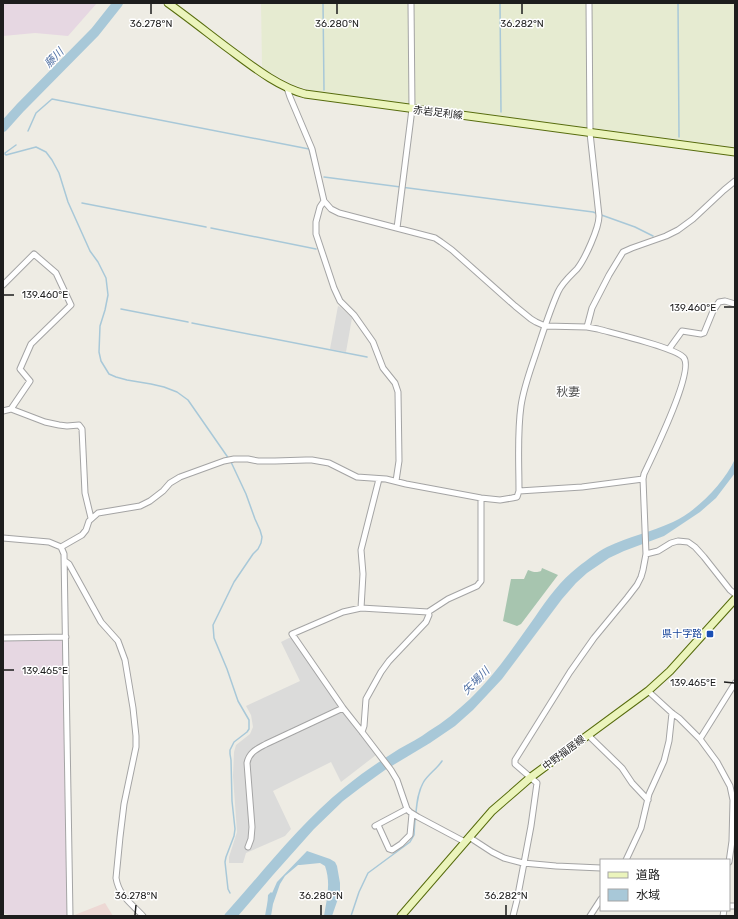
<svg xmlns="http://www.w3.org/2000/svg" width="738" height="919" viewBox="0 0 738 919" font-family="Rubik,'Noto Sans JP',sans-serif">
<rect width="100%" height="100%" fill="#eeece4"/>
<!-- residential -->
<path fill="#dbdbda" d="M338,306L340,307L352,318L346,352L330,349Z
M289,638H292L340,708L376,755L341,782L331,762L273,791L291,829L285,836L246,853L243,863H229V857L237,832L233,776L234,752L236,745L250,734L253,727L251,715L246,706L300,681L281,642Z"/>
<!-- commercial -->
<path fill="#edd8d4" d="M105,903L113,916H72Z"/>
<!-- industrial -->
<path fill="#e6d7e2" d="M3,3H97L68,36L35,33L3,36Z
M3,640H61L63,643L64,732L67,916H12L3,913Z"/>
<!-- farmland -->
<path fill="#e6ebd1" d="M261,3H735V147L313,91L294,85L265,70L262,66Z"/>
<!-- cemetery -->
<path fill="#a7c5af" d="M542,568L558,575L521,624L517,626L503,621L511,579H524L528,570C533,572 536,573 541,571Z"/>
<!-- water -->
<path fill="#a8c8d8" d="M735,459V473L716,498L700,512L664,536L624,551L609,558L587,573L576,583L562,599L502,679L473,710L455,726L430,743L385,770L360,788L343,801L314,829L273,875L238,916H224L225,914C264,871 299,824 345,787C362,773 380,761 399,749C409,743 420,738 429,731C444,722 457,711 470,699C495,675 515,645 535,617C547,599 561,580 578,567C587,560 597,552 607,547C628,537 651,532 673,522C697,511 724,483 735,459Z
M307,851L330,859L335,862L337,866L340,883V893L332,916H324C327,898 331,883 325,866L320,863L300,865H298L285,876L280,884L273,904L271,916H265C266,909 268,902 268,895L271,892L272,893L273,891L277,882Z"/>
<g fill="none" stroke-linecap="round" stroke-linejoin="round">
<!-- stream -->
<path stroke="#a8c8d8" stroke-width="1.5" d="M323,3L324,90
M500,3L501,112
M678,3L679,137
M28,131L36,113L52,99L309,149L312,160
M5,153L16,145
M5,154L6,155L36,147L46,152L52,160L59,173L68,202L90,251L98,262L106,278L108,295L105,310L100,326L99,352L101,361L109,374L116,377L127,380L151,384L164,387L177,392L188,400L229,459
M324,177L593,212L635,227L653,236
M82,203L206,227
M211,228L316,249
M121,309L188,322
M192,323L367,357
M416,812C417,802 418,792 423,783C427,775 437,769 442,761
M729,870L730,862
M230,893L228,889L225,862L226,857L234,836L235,829L232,801L231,760L230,754V750L234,742L247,732L249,729V720L238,701L227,669L214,638L213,625L234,582L253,554L258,549L261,543L262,537L260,530L255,519L246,494L231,462
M351,916L359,892L368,873L410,842L414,835L415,819"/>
<!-- river -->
<path stroke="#a8c8d8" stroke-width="10" d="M3,127L20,108L95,32L118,3"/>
<defs>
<path id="street" d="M287,88L290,97L312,149L324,201L331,209L339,213L435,238L441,242L452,250L515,306L531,319L536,322L545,326L587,327L598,329C612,333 677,348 684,358C694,372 652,457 644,474L643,479L646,554L643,570L641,577L637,585L627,598L594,638L570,672L515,760V764L537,783L531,826L517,900L513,916
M324,201L320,207L316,222V234L334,288L340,301L354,315L373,342L383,368L395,383L398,392L399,461L396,481
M397,228L412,109L411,3
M3,285L34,254L56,273L71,305L31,344L20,369L30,381L11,409
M587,327L592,308L609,275L623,252L632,248L666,236L678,230L693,219L724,190L735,181
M669,349L682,331L701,334L704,333L713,311L719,302L725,301L735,304
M3,411L11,409L45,422L59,425L67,426L79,425L82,429L85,493L91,518
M519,491L582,487L643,479
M3,538L49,542L61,547L64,554L70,916
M61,547L82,535L86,530L89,521L98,513L140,506L150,501L163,491L170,483L180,477L224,461L234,459H248L258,461H275L306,460H312L329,463L357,477L386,479L406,484L481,498L500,500L512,498L517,497L519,491C519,463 517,434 521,406C524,385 532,366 538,347C544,329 550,310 558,292C562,283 570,276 577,269C585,259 599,228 599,216L590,133L589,3
M646,554L658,551L671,543L678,541L688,542L695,547L704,557L730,590L735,594
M65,561L69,564L101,622L118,641L125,660L133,708L136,736V747L124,804L120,837L116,878C119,896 131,903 143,916
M361,608L363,574L361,550L379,479
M3,638L66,637
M648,691L672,713L679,718L700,739L717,762L730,786L733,800L732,841L729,862
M362,732L364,726L366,699L381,672L389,661L426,622L429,615L428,612
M588,735L622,768L632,783L648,800
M700,739L735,683
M378,825L389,849L392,850L401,844L410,835L412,814
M375,826L407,809
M469,837L492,852L504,858L523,863L556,866L601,868
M465,842L418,817L410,812L407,809L397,780L391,770L362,732L343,708L292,634L343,612L361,608L428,612L448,599L477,586L481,581V498
M248,847L251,839L252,827L247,763C249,752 257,749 266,744L343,708
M626,860L641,828L649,794L664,761L669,741L672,713
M729,906H735
M590,916L601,899
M723,916L724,910"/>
<path id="secondary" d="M168,3C189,18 209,34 229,49C252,66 278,87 305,94L735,152
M401,916L492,811L515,791L531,777L648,691L670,671L735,599"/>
</defs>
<!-- street casing -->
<use href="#street" stroke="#a4a4a4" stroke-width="7"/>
<!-- secondary casing -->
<use href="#secondary" stroke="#576c0d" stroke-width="9"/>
<!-- street -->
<use href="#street" stroke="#fff" stroke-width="5"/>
<!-- secondary -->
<use href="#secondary" stroke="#ebf4bc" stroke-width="7"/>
</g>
<!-- ticks -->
<path fill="none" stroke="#1d1d1d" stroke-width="1.5" d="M151,14V4M337,14V4M522,14V4M4,295H14M724,307H734M4,670H14M724,682L734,683M135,915L136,905M321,915V905M506,915V905"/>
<!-- markers -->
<rect fill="#1a4fb4" stroke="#fff" stroke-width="1.5" x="706" y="630" width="8" height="8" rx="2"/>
<g text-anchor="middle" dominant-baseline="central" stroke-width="3" stroke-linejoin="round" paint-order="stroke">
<!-- street labels -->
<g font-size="10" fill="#1d1d1d" stroke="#fff">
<text transform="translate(438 113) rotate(7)">赤岩足利線</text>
<text transform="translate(564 753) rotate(-37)">中野福居線</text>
</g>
<!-- transit labels -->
<g font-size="10" fill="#164399" stroke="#fff" text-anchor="end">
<text x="702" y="634">県十字路</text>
</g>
<!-- water labels -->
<g font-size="11" font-style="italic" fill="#5272a5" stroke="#fff">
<text transform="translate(54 58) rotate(-46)">藤川</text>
<text transform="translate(476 681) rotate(-45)">矢場川</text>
</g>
<!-- quarter labels -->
<g font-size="12" fill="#505050" stroke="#fff">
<text x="568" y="392">秋妻</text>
</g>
</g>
<g font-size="10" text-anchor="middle" fill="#1d1d1d" stroke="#fff" stroke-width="3" stroke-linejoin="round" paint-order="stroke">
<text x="151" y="27">36.278°N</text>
<text x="337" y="27">36.280°N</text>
<text x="522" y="27">36.282°N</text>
<text x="45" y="298">139.460°E</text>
<text x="693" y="311">139.460°E</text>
<text x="45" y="674">139.465°E</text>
<text x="693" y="686">139.465°E</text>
<text x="136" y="899">36.278°N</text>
<text x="321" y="899">36.280°N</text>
<text x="506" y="899">36.282°N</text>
</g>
<!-- border -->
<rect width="738" height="919" fill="none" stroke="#1d1d1d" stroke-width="8"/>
<!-- legend -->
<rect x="600" y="859" width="130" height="52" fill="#ffffff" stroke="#a5a5a5"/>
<rect x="608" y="872" width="20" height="6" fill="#ebf4bc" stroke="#a5a5a5"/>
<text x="636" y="879" font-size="12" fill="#1d1d1d">道路</text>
<rect x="608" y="889" width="20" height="12" fill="#a8c8d8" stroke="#a5a5a5"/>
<text x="636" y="899" font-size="12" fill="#1d1d1d">水域</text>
</svg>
